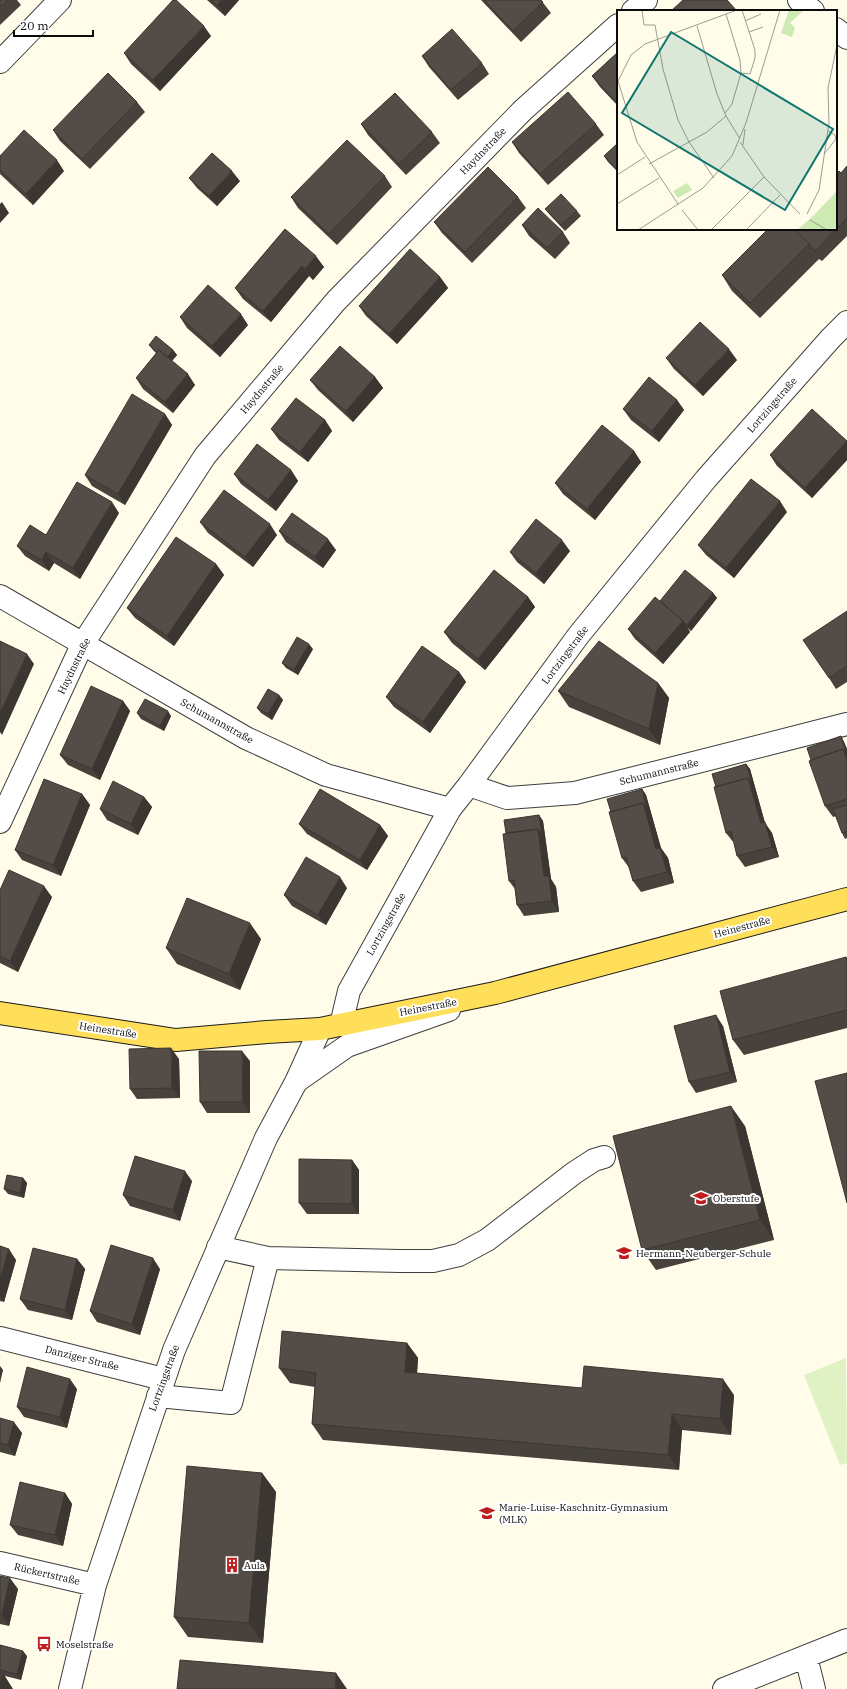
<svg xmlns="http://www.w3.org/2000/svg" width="847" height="1689" viewBox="0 0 847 1689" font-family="'IBM Plex Serif',serif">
<rect width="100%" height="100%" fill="#fffcea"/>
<!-- pitch -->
<path fill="#e0f1c4" d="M846,1358L847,1463L840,1465L804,1375Z"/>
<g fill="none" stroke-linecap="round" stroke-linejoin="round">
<defs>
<path id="minor" d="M799,0L813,11
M633,11L646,0
M836,29L847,38
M0,62L60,0
M0,596L246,738L326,775L450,809
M469,785L507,798L575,793L847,724
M0,822L82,645L205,456L336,301L523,110L618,25
M341,1025L349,991L450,809L469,785L578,636L706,479L831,338L847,322
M297,1081L347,1046L449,1010
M268,1258L400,1261H433L459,1255L487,1240L574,1173L594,1160L604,1157
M0,1338L163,1379
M158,1396L231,1403L268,1258L218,1247
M0,1563L95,1585
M806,1657L814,1689
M70,1689L95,1585L174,1350L266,1138L296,1082L320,1029
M724,1689L847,1640"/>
<path id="major" d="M0,1013L176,1040L267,1032L320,1029L495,993L847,899"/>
</defs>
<!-- minor casing -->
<use href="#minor" stroke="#3e3e3e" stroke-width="24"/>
<!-- major casing -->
<use href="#major" stroke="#1c1c1c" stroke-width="24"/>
<!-- minor -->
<use href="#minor" stroke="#fff" stroke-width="22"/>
<!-- major -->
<use href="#major" stroke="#ffde5a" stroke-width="22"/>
</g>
<!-- wall -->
<path fill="#48423d" d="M0,0H17L21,5L0,25Z
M207,0H239L225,16Z
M481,0H541L551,13L521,42Z
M211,36L160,91L131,64L124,53Z
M618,52V106L600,87L592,76Z
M422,56L482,63L489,74L458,100L429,67Z
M137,102L145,112L90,169L60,141L53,130Z
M361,124L432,132L440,143L406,175L368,135Z
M596,124L604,135L548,185L519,153L512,142Z
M618,143V172L608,162L604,156Z
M0,156L64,171L33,205L0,174Z
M847,166V236L822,261L819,259L760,318L732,291L722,275L836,229L841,173Z
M385,176L392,187L337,245L298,208L291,197Z
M189,178L240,181L217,206L197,188Z
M518,197L526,208L472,263L442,233L434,222Z
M545,209L577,211L581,216L565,231L549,214Z
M522,225L563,232L570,243L555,259L529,236Z
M285,229L324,267L313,280L309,276L271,322L243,299L235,288Z
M440,277L448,288L397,344L366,316L359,306Z
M180,317L248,325L220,357L187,328Z
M149,345L173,350L177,355L172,361L195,385L173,413L143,389L136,378L156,353L153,350Z
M666,358L737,360L703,396L674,369Z
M375,377L383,388L353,422L318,390L310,380Z
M677,400L684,410L659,442L631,420L623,409Z
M165,414L172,425L125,505L92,486L85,475Z
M325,420L332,431L308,462L279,440L271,429Z
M847,441V460L812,498L777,466L770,455Z
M634,451L641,462L595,520L563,494L555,483Z
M291,470L298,481L276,511L241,484L234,474Z
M787,512L734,578L706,555L698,545Z
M119,513L80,579L54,563L49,571L25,556L17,546L46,535Z
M200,522L277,535L253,567L208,533Z
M279,531L336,550L323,568L286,542Z
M570,551L544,584L517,562L510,552Z
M216,564L224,575L174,646L135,618L127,608Z
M713,593L717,598L691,631L688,628L690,632L663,664L635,639L628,629L660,601Z
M528,597L535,607L485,670L452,643L444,632Z
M847,611V682L836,689L829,678Z
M313,649L298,675L286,668L282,663Z
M459,672L466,682L430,733L394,707L386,697Z
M658,683L669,698L660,745L569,707L558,691Z
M279,695L283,700L272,720L261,713L257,708Z
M123,701L130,711L100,780L68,765L60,755Z
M137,713L171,716L164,731L141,719Z
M841,736L844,742L847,749V838L845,839L842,833L836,816L833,817L825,806L811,760Z
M746,764L750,769L765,823L772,833L779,857L745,867L737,856L734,843L726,833L716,787Z
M642,789L646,795L661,848L668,858L674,883L641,892L633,881L630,869L622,858L611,812Z
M82,794L90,805L61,876L22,860L15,850Z
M144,797L152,807L138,835L107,820L100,809Z
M539,815L543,821L551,879L556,887L559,912L524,916L517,905L515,889L509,881L506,833Z
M299,824L380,825L388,836L367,870L307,834Z
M347,888L326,925L292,906L284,895Z
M0,890L52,897L18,972L0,963Z
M261,939L240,990L177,964L166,948Z
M846,957L847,958V1028L744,1055L733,1040Z
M723,1026L737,1082L696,1093L689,1082Z
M179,1059L180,1098L137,1099L130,1089Z
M250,1061V1113H207L200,1102Z
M745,1126L774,1240L656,1270L642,1250Z
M352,1160L359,1170V1214H307L299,1203Z
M23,1178L27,1183L24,1198L8,1194L4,1189Z
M192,1181L180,1221L130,1206L123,1195Z
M0,1246L16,1260L4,1302L0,1301Z
M77,1259L85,1269L72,1320L28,1310L20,1299Z
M160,1269L140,1335L97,1322L90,1311Z
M407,1343L418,1358L417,1373L582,1388L734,1395L731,1435L682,1430L679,1470L323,1440L312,1424L315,1387L290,1383L279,1368Z
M77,1389L67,1428L24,1417L17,1407Z
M0,1418L22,1433L15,1456L0,1452Z
M262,1473L276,1492L263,1643L188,1637L174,1617Z
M65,1493L72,1504L63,1546L18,1535L10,1525Z
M0,1576L18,1589L9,1626L0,1624Z
M0,1645L27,1656L21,1680L5,1676L0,1689Z"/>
<!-- shaded-wall -->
<path fill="#3b3632" d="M222,0H239L225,16L217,5Z
M204,26L211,36L160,91L153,80Z
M57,160L64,171L33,205L26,194Z
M232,171L240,181L217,206L209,196Z
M2,202L9,213L0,223V204Z
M316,256L324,267L313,280L305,269Z
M302,266L309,276L271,322L263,311Z
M440,277L448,288L397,344L389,334Z
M241,314L248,325L220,357L212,346Z
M729,349L737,360L703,396L695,385Z
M173,350L177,355L169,364L166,359Z
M188,374L195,385L173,413L165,402Z
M375,377L383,388L353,422L346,411Z
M677,400L684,410L659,442L652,431Z
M165,414L172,425L125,505L118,494Z
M325,420L332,431L308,462L300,452Z
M847,441V460L812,498L805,488Z
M634,451L641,462L595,520L587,509Z
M291,470L298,481L276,511L268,500Z
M780,501L787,512L734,578L726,568Z
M112,502L119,513L80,579L73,568Z
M270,524L277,535L253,567L245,557Z
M328,539L336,550L323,568L315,557Z
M562,540L570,551L544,584L536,573Z
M46,552L54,563L49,571L42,560Z
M216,564L224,575L174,646L167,636Z
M713,593L717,598L691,631L687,625Z
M528,597L535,607L485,670L478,659Z
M683,621L690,632L663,664L655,653Z
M309,644L313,649L298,675L294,670Z
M27,654L34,664L2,735L0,732V713Z
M459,672L466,682L430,733L423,722Z
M658,683L669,698L660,745L649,729Z
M279,695L283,700L272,720L268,714Z
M123,701L130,711L100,780L92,769Z
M168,711L171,716L164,731L160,726Z
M841,736L844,742L847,749V760L843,749Z
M746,764L750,769L765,823L772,833L779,857L772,847L761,823L748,778Z
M642,789L646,795L661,848L668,858L674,883L667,872L656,849L643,803Z
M82,794L90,805L61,876L53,865Z
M144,797L152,807L138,835L131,824Z
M539,815L543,821L551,879L556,887L559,912L552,901L544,876L538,829Z
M380,825L388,836L367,870L360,860Z
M340,877L347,888L326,925L318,915Z
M44,886L52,897L18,972L10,961Z
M250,923L261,939L240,990L229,974Z
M716,1015L723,1026L737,1082L730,1072Z
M171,1048L179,1059L180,1098L172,1088Z
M242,1051L250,1061V1113L243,1102Z
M731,1106L745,1126L774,1240L760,1220Z
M352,1160L359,1170V1214L352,1204Z
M185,1171L192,1181L180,1221L173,1210Z
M23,1178L27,1183L24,1198L20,1193Z
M9,1249L16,1260L4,1302L0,1296V1280Z
M153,1258L160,1269L140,1335L132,1324Z
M77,1259L85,1269L72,1320L65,1310Z
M407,1343L418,1358L416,1388L405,1372Z
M0,1366L3,1370L0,1383Z
M70,1379L77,1389L67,1428L60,1417Z
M723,1379L734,1395L731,1435L720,1419Z
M672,1414L682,1430L679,1470L668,1455Z
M14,1422L22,1433L15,1456L8,1445Z
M262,1473L276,1492L263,1643L249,1623Z
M65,1493L72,1504L63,1546L55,1535Z
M10,1578L18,1589L9,1626L2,1615Z
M23,1651L27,1656L21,1680L17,1674Z
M3,1673L13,1689H0V1685Z
M336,1673L347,1689H335Z"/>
<!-- building -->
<path fill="#544d47" stroke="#3b3632" d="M0,0H8L0,7Z
M173,0H176L204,26L153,80L124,53Z
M211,0H222L217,5Z
M484,0H541L543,2L513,31Z
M683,0H727L737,11H671Z
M452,29L482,63L451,90L422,56Z
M618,52V104L592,76Z
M108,73L137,102L82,159L53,130Z
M568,92L596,124L540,174L512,142Z
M395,93L432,132L399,164L361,124Z
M24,130L57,160L26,194L0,170V156Z
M347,140L385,176L329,234L291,197Z
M618,143V171L604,156Z
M212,153L232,171L209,196L189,178Z
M847,166V218L815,251L809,244L794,229H836V174L839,171L841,173Z
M488,167L518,197L465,252L434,222Z
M561,194L577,211L561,225L545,209Z
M538,208L563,232L547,248L522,225Z
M285,229L316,256L305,269L302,266L263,311L235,288Z
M768,229H794L809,244L750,303L722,275Z
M410,249L440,277L389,334L359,306Z
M208,285L241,314L212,346L180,317Z
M700,322L729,349L695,385L666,358Z
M156,336L173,350L167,357L159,350L157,352L149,345Z
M340,346L375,377L346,411L310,380Z
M159,350L188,374L165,402L136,378Z
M649,377L677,400L652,431L623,409Z
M132,394L165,414L118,494L85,475Z
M296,398L325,420L300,452L271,429Z
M812,409L847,441L805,488L770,455Z
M602,425L634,451L587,509L555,483Z
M257,444L291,470L268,500L234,474Z
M751,479L780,501L726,568L698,545Z
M77,482L112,502L73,568L46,552L42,560L17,546L30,525L46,535Z
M224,490L270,524L245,557L200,522Z
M292,513L328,539L315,557L279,531Z
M536,519L562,540L536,573L510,552Z
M176,537L216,564L167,636L127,608Z
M494,570L528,597L478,659L444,632Z
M685,570L713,593L687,625L660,601Z
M655,597L683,621L655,653L628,629Z
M847,611V666L829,678L803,640Z
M297,637L309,644L294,670L282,663Z
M0,641L27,654L0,713Z
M599,641L658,683L649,729L558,691Z
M422,646L459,672L423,722L386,697Z
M91,686L123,701L92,769L60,755Z
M268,689L279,695L268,714L257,708Z
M145,699L168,711L160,726L137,713Z
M841,736L847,755L843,749L811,760L807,748Z
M843,749L847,760V799L825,806L809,761Z
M746,764L752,783L748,778L716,787L712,774Z
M748,778L761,823L765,822L772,847L737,856L731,831L726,833L714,787Z
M44,779L82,794L53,865L15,850Z
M113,781L144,797L131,824L100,809Z
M320,789L380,825L360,860L299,824Z
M642,789L647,808L643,803L611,812L607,799Z
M643,803L656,849L660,848L667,872L633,881L626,857L622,858L609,812Z
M847,805V831L842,833L833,809Z
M539,815L542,834L538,829L506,833L504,820Z
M538,829L544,876H549L552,901L517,905L514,880L509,881L503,834Z
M306,857L340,877L318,915L284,895Z
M9,870L44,886L10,961L0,956V890Z
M187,898L250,923L229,974L166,948Z
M846,957L847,960V1010L733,1040L720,991Z
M716,1015L730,1072L689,1082L674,1026Z
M171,1048L172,1088L130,1089L129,1049Z
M199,1051H242L243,1102H200Z
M847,1073V1203L815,1081Z
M731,1106L760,1220L642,1250L613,1136Z
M135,1156L185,1171L173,1210L123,1195Z
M299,1159L352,1160V1204L299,1203Z
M7,1175L23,1178L20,1193L4,1189Z
M111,1245L153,1258L132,1324L90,1311Z
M0,1246L9,1249L0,1280Z
M33,1248L77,1259L65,1310L20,1299Z
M282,1331L407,1343L405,1372L582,1388L584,1366L723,1379L720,1419L672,1414L668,1455L312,1424L316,1373L279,1368Z
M27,1367L70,1379L60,1417L17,1407Z
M0,1418L14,1422L8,1445L0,1443Z
M187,1466L262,1473L249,1623L174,1617Z
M20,1482L65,1493L55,1535L10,1525Z
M0,1576L10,1578L2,1615H0Z
M0,1645L23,1651L17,1674L0,1670Z
M180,1660L336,1673L335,1689H177Z
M0,1673H3L0,1685Z"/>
<!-- icons -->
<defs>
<symbol id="school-bare" viewBox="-9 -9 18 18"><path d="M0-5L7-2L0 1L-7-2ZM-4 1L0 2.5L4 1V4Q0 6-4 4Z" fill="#c01e1e" stroke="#fff" stroke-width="2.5" paint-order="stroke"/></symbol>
<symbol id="building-bare" viewBox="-9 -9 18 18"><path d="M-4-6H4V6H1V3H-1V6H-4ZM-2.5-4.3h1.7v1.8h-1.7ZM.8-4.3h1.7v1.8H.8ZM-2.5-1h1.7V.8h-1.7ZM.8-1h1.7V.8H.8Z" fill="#c01e1e" stroke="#fff" stroke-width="2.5" paint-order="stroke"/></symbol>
<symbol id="bus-bare" viewBox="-9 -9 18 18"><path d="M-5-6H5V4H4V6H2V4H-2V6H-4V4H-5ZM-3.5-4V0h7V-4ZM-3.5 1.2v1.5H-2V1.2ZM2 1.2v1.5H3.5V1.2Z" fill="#c01e1e" stroke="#fff" stroke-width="2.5" paint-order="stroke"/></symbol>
</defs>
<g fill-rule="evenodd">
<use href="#school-bare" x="690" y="1187" width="22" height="22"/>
<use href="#school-bare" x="613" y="1242" width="22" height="22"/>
<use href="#school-bare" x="476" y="1502" width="22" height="22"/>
<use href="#building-bare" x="221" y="1554" width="22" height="22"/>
<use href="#bus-bare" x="33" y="1633" width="22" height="22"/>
</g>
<g text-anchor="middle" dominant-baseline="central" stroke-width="4" stroke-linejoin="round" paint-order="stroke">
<!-- street labels -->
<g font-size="10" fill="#0b0b0b" stroke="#fff">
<text transform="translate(483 151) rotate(-46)">Haydnstraße</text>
<text transform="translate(262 389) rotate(-50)">Haydnstraße</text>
<text transform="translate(772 405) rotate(-49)">Lortzingstraße</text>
<text transform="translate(565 655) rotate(-53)">Lortzingstraße</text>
<text transform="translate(74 666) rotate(-64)">Haydnstraße</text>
<text transform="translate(217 721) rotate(29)">Schumannstraße</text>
<text transform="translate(659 772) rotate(-14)">Schumannstraße</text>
<text transform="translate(386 924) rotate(-61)">Lortzingstraße</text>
<text transform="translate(742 927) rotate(-15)">Heinestraße</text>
<text transform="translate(428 1007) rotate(-11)">Heinestraße</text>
<text transform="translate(108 1030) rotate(9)">Heinestraße</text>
<text transform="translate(82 1358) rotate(14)">Danziger Straße</text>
<text transform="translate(164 1378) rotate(-70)">Lortzingstraße</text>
<text transform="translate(47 1574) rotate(13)">Rückertstraße</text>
</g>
<!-- poi labels -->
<g font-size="10" fill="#0b0b0b" stroke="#fff" text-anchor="start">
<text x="713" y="1198">Oberstufe</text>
<text x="636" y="1253">Hermann-Neuberger-Schule</text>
<text x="499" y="1507">Marie-Luise-Kaschnitz-Gymnasium<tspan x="499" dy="12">(MLK)</tspan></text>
<text x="244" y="1565">Aula</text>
<text x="56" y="1644">Moselstraße</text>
</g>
</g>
<!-- overview -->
<g transform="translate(617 10)">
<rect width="220" height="220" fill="#fffcea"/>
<path d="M172,0H187L173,13L178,18L175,27L164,23ZM70,173L75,180L61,188L56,181ZM220,181V220H180L196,206Z" fill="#cdeab2"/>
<path fill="none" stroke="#9d9c91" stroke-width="1" d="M25,0L27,15H38L46,59L61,110L72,132L97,168M128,11L144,4M80,16L100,84L109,106L123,129M132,22L146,17M124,63L133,64L138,48V40L125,0M1,71L20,132L61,194M0,73L14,45L28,34L120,0M108,103L115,94L124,63L123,50L109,4M123,132L147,167L183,204M126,135L128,119M207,144L219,129L218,125L211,121M32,154L90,122L109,106M0,165L28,147M0,194L42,168M65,200L81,220M190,204L202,180L212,113L211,78L220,35M193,210L210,220M21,220L86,178L115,146L129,113L163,0M94,220L147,167M129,220L163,185"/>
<path fill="#0f766e" fill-opacity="0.15" stroke="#0f766e" stroke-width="2" d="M54,22L216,119L168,200L5,103Z"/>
<rect width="220" height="220" fill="none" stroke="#0b0b0b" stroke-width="2"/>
</g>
<!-- scale -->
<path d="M14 30v6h79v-6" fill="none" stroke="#0b0b0b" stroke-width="2"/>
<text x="20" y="30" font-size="12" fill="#0b0b0b" stroke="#ffffff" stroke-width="3" paint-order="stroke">20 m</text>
</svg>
